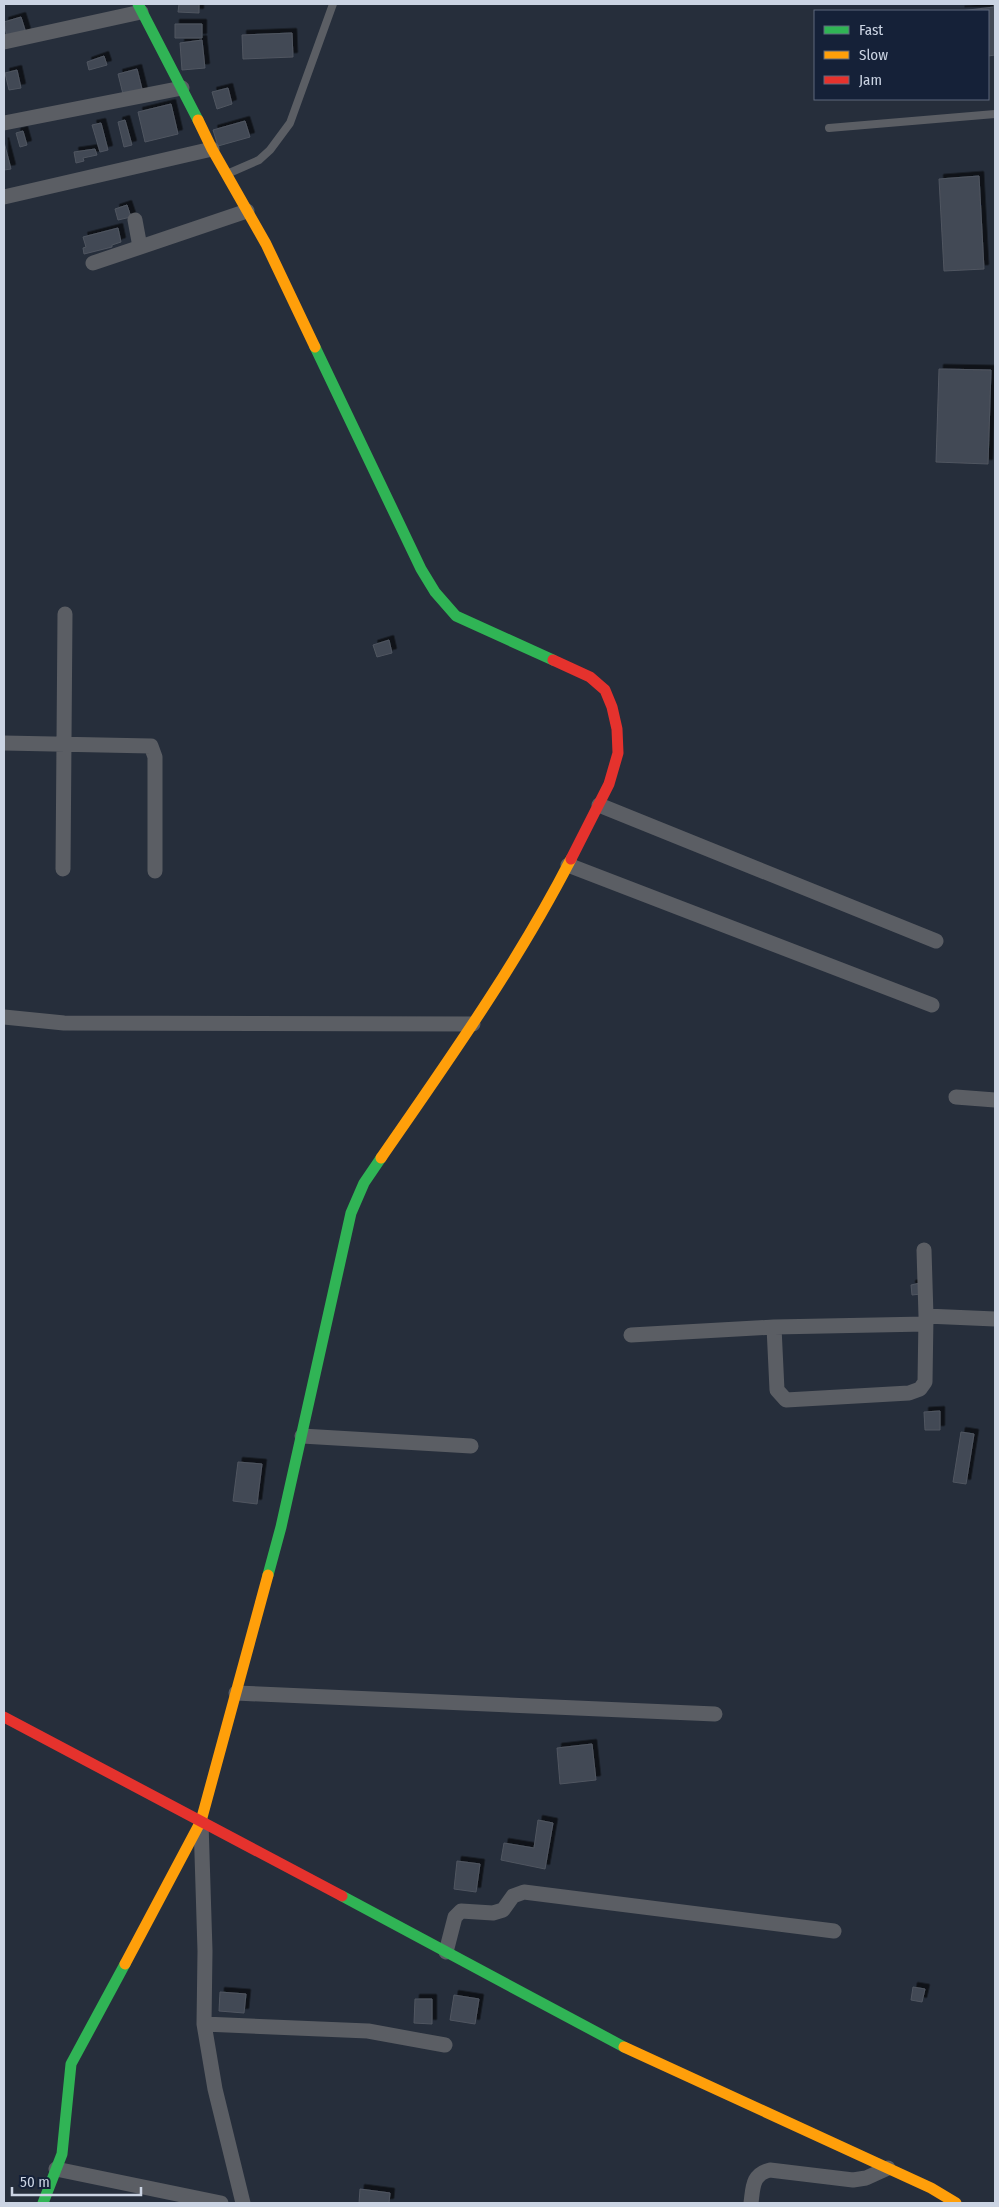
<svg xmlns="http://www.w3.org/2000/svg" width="999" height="2207" viewBox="0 0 999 2207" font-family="'Fira Sans Condensed',sans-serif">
<defs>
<filter id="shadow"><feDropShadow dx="4.5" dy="-4.5" stdDeviation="0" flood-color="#0009"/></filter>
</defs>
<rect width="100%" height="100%" fill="#262e3b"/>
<!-- building -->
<path fill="#424954" stroke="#505661" filter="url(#shadow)" d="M179,4H199V13L178,12Z
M994,4H995V55L988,56V11H960L994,7Z
M21,17L26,33L7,38L4,22Z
M175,24H202V38H175Z
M292,33L293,57L243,59L242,35Z
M202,40L205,68L182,70L180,43Z
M104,56L107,65L89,70L87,62Z
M137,69L143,93L124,98L118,74Z
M17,70L21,88L9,90L5,73Z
M228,88L232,104L217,109L212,92Z
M171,104L178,134L145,142L138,112Z
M125,120L132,145L124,147L118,122Z
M245,121L250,137L218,146L213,130Z
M101,123L108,150L100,152L92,125Z
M23,131L27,145L20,147L16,133Z
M4,142L11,169L4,170Z
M95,149L97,155L83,158L84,161L76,163L74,152Z
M979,176L984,269L944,271L939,179Z
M127,205L131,217L118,220L115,209Z
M118,228L121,242L112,245V247L84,254L83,248L86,247L83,237Z
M939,369L991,370L988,464L936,462Z
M389,640L392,653L377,657L373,645Z
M920,1283L921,1294L912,1295L911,1285Z
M940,1411V1430H925L924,1412Z
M961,1432L974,1434L966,1484L953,1482Z
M238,1462L262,1464L257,1504L233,1501Z
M592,1744L596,1780L560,1784L557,1748Z
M538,1820L553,1823L545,1869L501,1860L504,1843L534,1848Z
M457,1861L480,1864L476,1892L454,1889Z
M913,1987L925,1989L922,2002L911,2000Z
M220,1992L246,1994L244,2013L219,2011Z
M454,1995L479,1999L475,2024L450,2020Z
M415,1999H432V2024L414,2023Z
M360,2189L390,2193L389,2203H359Z"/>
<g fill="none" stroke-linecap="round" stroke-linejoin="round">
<!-- lane -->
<path stroke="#5b5e64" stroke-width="8" d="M829,128L995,114
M227,174L259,160L270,150L290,123L333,4"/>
<!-- street -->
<path stroke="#5b5e64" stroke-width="15" d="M4,42L141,12
M4,123L182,88
M4,197L212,149
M135,220L140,247
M93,263L247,211
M4,743L151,746L155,757V871
M599,805L936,941
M568,865L932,1005
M63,869L65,614
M4,1017L64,1023L473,1024
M956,1097L995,1100
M926,1316L995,1319
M774,1327L777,1390L786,1400L909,1393L920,1389L925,1382L926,1316L924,1250
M631,1335L774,1327L926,1324
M302,1436L471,1446
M236,1693L715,1714
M201,1822L205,1951L204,2024L215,2089L243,2203
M446,1952L455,1917L461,1911L493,1913L503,1910L513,1896L524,1892L834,1931
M204,2024L368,2031L445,2045
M56,2169L221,2203
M751,2203C753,2188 752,2174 770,2170L853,2180L866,2178L888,2168"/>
<!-- fast -->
<path stroke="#30b455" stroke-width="11" d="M138,4L198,120
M315,347L421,569L435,592L456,616L553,660
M268,1575L281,1527L351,1213L364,1183L381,1158
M342,1896L624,2047
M43,2203L62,2154L71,2064L125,1964"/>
<!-- slow -->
<path stroke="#ff9f0a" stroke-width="11" d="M198,120L212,149L266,244L315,347
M381,1158C448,1061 517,964 571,859
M125,1964L201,1821L268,1575
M624,2047L931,2188L956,2203"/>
<!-- jam -->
<path stroke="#e5322d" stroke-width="11" d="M553,660L590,677L605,690L612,707L617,729L618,753L609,784L571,859
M4,1717L342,1896"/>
</g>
<!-- border -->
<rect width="999" height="2207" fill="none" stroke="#cbd4e3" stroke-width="10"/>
<!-- legend -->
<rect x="814" y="10" width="175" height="90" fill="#152138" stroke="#5e697c"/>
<rect x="824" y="26" width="25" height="8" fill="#30b455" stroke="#5e697c"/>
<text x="859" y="35" font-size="15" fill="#cbd4e3">Fast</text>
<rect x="824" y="51" width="25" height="8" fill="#ff9f0a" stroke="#5e697c"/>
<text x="859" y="60" font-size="15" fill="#cbd4e3">Slow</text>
<rect x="824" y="76" width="25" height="8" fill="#e5322d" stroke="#5e697c"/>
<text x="859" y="85" font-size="15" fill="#cbd4e3">Jam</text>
<!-- scale -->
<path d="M12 2187v8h129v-8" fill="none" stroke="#cbd4e3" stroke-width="2.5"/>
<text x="20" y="2187" font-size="15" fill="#cbd4e3" stroke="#152138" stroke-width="4" paint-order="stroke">50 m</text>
</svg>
